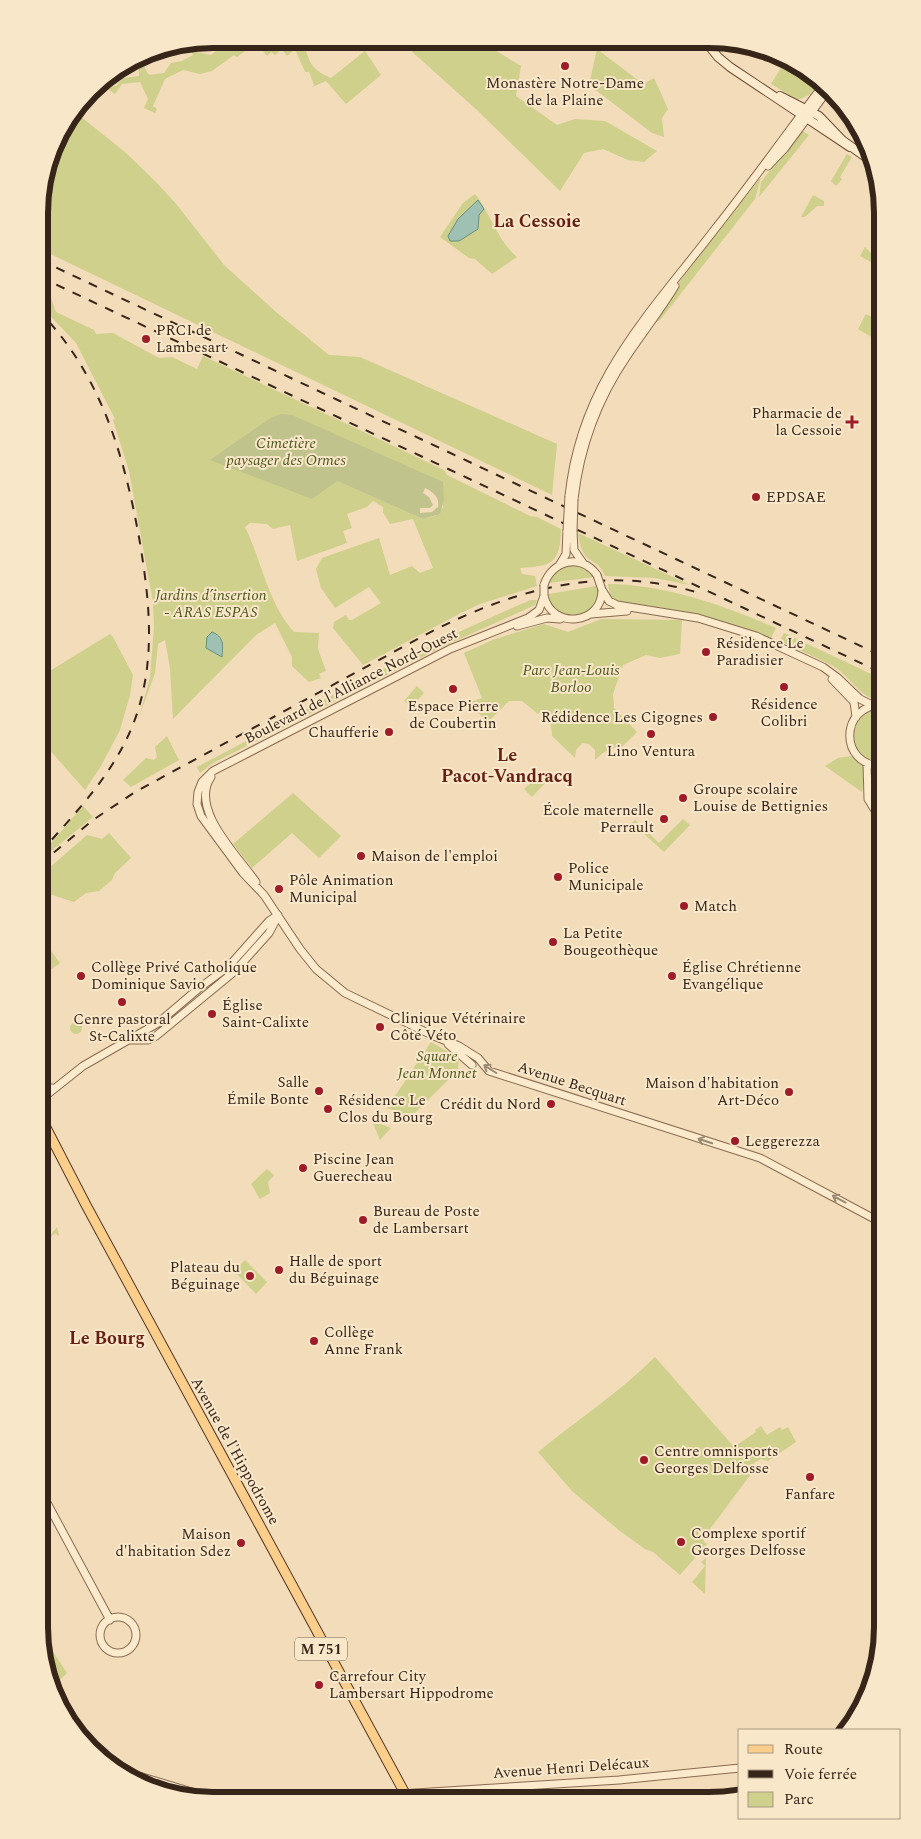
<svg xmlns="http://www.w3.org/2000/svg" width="921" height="1839" viewBox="0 0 921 1839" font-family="Spectral,serif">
<rect width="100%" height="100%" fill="#f2dcb9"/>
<!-- green -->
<path fill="#ced08c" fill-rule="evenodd" d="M308,39L303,42C310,63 310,69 331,78L365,51L381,75L346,104L326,81L312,87L314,85L309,72H305L295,49L287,56L282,49L275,55L271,52L267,56L260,47L248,49L237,57L234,55L212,71L200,74L183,70L165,79L153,106L157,109L155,113L144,108L148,99L140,82L122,84L115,94L105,87L116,86L123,78L139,76L138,57L149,75L164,73L171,63L182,61L193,55L190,49L193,48L197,52L211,55L230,40Z
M399,40H478L521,66L516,96L557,125L575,119L605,121L657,151L644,162L628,160L603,149L584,153L560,191L478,111Z
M597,49L643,84L654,78L668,109L662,118L664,137L652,133L589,85Z
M784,63L820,80L809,95L798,100L771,84Z
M75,112L126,153L156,182L177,205L224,265L276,312L329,355L360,357L557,444L552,495L40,249V190L57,136Z
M801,130L809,135L759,197L761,182Z
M847,154L852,157L840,177L842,179L836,186L831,181Z
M761,177L755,199L661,319L652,325L683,277Z
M475,194C491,214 497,240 517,257L492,274L475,259L469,258L440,237L463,203Z
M813,195L824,201V206H817L805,217H801Z
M865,247L882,264V268L860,256Z
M40,289L50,295L56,312L94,330L96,334L113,333L159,358L172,357L197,369L203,356L444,470L447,475L530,516L537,517L561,529C560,563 553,566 520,568L522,574L535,576L537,586L480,604L459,614L363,665L333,628L334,622L346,615L349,620H352L381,603L369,587L335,608L321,588L316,569L322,558L379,538L390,575L412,566L420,573L433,568L413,519L390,524L383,512V507L373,501L367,507L347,514L352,528L343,531L347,543L297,561L290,525L273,529L267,524L250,523L245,527C262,562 268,603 294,632L319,633L318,649L326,671L319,674L321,678L309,682L292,666V657L275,623L256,635L173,719L170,668L165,640L158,644L155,673L139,717L150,678L154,627L153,602L129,471L113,420L115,419L76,343L40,305ZM337,481L443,482V507L435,516L423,519Z
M866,314L882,323V343L858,329Z
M578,533L690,585L655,578L605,576C597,555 582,568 578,533Z
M571,564L586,568L594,577L549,583C551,572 560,568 571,564Z
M608,584C667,585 723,605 776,628L771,638L706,616L617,601L610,596Z
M596,586C608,619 549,631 549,594Z
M531,600H537L535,605L440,648L213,763L200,773L197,767C307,709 416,648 531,600Z
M601,619L682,620L680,654L660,658L646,655L623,665L613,694L614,708L637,732L622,747C611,746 603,752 595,760V750L589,744L582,743L576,750L575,758L552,736C552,724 549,719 540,712L538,714L522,701H509L488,722L468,703L482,698L464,653L495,639L544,624L568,632Z
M784,633L882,679V701C860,699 851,677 833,666C816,657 797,649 780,641Z
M110,634L113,637L133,675L130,695L120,730L101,766L85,790L40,739V677Z
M417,686L424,693L411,707L404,701Z
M882,709V762C845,763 845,708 882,709Z
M167,736L179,760L131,787L123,780L146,758L154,760L157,757L155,747Z
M851,756L860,762L865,771L862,792L825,766L838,758Z
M882,772V807L880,809C876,795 872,785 882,772Z
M541,773L548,780L532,797L524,789Z
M293,793L341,836L319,858L292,833L252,868L233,844Z
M83,806L93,817L40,860V856Z
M683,819L690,825L664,852L632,823L635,820L659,843Z
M109,833L131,858L115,873L112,880L99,891L86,893L74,902L49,894L39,901L40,876L87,835L102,839Z
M39,935L60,963L39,978Z
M70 1028a6 6 0 1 1 12 0a6 6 0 1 1-12 0Z
M431,1042L459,1058L458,1070L415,1113L405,1115L387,1108Z
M375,1122L391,1128L380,1140L373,1123Z
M267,1169L274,1175L268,1182L270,1193L260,1199L251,1184Z
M57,1227L59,1236L55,1233L39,1249V1228L50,1236Z
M245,1260L267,1282L256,1294L234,1271Z
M655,1357L734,1447L756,1432L755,1430L761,1426L767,1435L780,1427L782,1430L788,1427L796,1442L768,1461L761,1459L754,1463V1470L707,1533L708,1535L703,1541L707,1544L680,1575L653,1552L645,1549L620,1531L572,1491L538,1452C578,1419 618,1394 655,1357Z
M706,1558L705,1594L692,1582L705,1566L701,1562Z
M40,1632L67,1673L52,1688L48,1682Z"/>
<!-- cemetery -->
<path fill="#c1c38d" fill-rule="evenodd" d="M281,414L292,415L443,482L444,500L440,514L423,519L337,481L312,499L210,460L272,417ZM425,488C433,492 440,497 438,507L432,512L420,513V508H430L433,505L429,497L423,493Z"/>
<!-- water -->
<path fill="#9ec1b4" stroke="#658f81" d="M478,200L484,209L479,215L478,229L459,241H450L448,236L458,219Z
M212,632C224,637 223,644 222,657L206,648L207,637Z"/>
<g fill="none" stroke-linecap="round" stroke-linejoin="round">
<defs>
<path id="tertiary" d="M768,166L785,148L828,90
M569,496C581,382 648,316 715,229C753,181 788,132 824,84
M574,499C580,446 597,400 627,356C643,332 660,311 675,286
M573,532L574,550L583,563
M560,564L566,554L567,531
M544,585C552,560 581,553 597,575
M602,590L609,601L617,605L698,618L756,636L823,667L838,678L860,699L874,706
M544,596L539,610L528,618L450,649L213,771L202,782L198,792L197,804L201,816L243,873L264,895L300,949L316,969L345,993L434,1036L459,1046L478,1058L489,1071L760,1158L882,1223
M544,596C552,630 602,625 602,590
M591,614L627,611
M517,626L547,618L560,619
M832,679L854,702L856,717
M867,763L868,799L882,822
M882,766C839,766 839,705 882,705
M211,777C189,809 238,856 256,882
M874,807C871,793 869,776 882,767
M131,1040H148L156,1036L235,971L269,933L278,916
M448,1044L472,1065
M39,1090L52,1088
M39,1101L83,1066L158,1023L198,989L229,966L269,921L278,915
M39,1488L110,1620
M100 1635a18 18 0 1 1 36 0a18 18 0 1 1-36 0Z
M119,1770L215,1799
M321,1799L619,1780L740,1768"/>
<path id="secondary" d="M706,42L718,57L730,67L850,147
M780,96L819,116L842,140L874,163"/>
<path id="primary" d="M39,1114L86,1205L408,1799"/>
</defs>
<!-- tertiary casing -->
<use href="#tertiary" stroke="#896b52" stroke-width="9"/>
<!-- secondary casing -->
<use href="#secondary" stroke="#6b4c36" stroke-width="10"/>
<!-- primary casing -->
<use href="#primary" stroke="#563927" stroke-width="11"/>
<!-- tertiary -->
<use href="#tertiary" stroke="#fceacc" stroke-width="7"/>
<!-- secondary -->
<use href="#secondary" stroke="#fceacc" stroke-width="8"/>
<!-- primary -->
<use href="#primary" stroke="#fbce8b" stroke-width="9"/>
<!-- rail -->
<path stroke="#372519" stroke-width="2" stroke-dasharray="9 9" stroke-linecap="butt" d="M40,260L882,656
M40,277L882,673
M40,853C76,812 114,774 134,722C156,663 150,604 140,543C125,458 102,376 40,312
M40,864L93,820L135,792L425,635C511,590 603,563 699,593"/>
<defs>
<path id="tertiary-bridge" d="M567,531L569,496
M573,532L574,499
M597,575L602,590
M544,596V585"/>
</defs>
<!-- tertiary-bridge casing -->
<use href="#tertiary-bridge" stroke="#896b52" stroke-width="9" stroke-linecap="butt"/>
<!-- tertiary-bridge -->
<use href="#tertiary-bridge" stroke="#fceacc" stroke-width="7"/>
</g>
<!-- one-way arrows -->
<defs><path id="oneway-shaft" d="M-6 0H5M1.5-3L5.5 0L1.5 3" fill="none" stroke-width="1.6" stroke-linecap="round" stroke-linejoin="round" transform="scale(1.25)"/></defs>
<g stroke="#9a8872">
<use href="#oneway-shaft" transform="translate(490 1069) rotate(-148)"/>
<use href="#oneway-shaft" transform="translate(705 1141) rotate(-162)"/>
<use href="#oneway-shaft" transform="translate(839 1199) rotate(-152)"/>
</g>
<!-- markers -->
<g fill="#9e1c28" stroke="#f9e7c9" stroke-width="2">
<circle cx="565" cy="66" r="5"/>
<circle cx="146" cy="339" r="5"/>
<path d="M849.5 414.5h5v5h5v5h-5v5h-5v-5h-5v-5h5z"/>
<circle cx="756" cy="497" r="5"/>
<circle cx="706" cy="652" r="5"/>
<circle cx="784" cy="687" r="5"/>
<circle cx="453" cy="689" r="5"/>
<circle cx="713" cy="717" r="5"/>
<circle cx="389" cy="732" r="5"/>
<circle cx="651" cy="734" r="5"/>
<circle cx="683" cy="798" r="5"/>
<circle cx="664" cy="819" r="5"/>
<circle cx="361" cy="856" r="5"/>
<circle cx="558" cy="877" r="5"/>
<circle cx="279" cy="889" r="5"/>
<circle cx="684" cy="906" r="5"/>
<circle cx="553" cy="942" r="5"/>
<circle cx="81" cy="976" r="5"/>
<circle cx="672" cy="976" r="5"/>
<circle cx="122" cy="1002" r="5"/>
<circle cx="212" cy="1014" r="5"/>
<circle cx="380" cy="1027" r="5"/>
<circle cx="319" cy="1091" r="5"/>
<circle cx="789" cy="1092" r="5"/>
<circle cx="551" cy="1104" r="5"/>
<circle cx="328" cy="1109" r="5"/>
<circle cx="735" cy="1141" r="5"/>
<circle cx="303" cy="1168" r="5"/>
<circle cx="363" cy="1220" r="5"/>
<circle cx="279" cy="1270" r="5"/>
<circle cx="250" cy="1276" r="5"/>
<circle cx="314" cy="1341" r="5"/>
<circle cx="644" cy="1460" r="5"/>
<circle cx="810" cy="1477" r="5"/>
<circle cx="681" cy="1542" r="5"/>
<circle cx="241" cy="1543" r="5"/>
<circle cx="319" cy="1685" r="5"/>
</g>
<g text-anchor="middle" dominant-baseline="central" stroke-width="4" stroke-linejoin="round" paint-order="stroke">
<!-- shield labels -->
<rect fill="#f9e7c9" stroke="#715f4e" stroke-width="1" x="295" y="1637.5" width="52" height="23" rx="4"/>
<g font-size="14" font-weight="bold" fill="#372519">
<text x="321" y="1649">M 751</text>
</g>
<!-- poi labels -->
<g font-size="15" fill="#372519" stroke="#f9e7c9" text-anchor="start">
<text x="565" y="83" text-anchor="middle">Monastère Notre-Dame<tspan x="565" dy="17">de la Plaine</tspan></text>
<text x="156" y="330">PRCI de<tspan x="156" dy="17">Lambesart</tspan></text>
<text x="842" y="413" text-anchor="end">Pharmacie de<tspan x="842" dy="17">la Cessoie</tspan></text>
<text x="766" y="497">EPDSAE</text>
<text x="716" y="643">Résidence Le<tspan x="716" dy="17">Paradisier</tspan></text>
<text x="784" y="704" text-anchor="middle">Résidence<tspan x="784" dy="17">Colibri</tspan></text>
<text x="453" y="706" text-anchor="middle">Espace Pierre<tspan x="453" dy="17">de Coubertin</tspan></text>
<text x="703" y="717" text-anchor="end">Rédidence Les Cigognes</text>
<text x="379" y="732" text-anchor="end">Chaufferie</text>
<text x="651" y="751" text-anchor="middle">Lino Ventura</text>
<text x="693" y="789">Groupe scolaire<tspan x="693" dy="17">Louise de Bettignies</tspan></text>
<text x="654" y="810" text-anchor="end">École maternelle<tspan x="654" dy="17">Perrault</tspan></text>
<text x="371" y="856">Maison de l'emploi</text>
<text x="568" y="868">Police<tspan x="568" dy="17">Municipale</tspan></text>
<text x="289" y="880">Pôle Animation<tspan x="289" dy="17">Municipal</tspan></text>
<text x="694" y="906">Match</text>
<text x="563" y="933">La Petite<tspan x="563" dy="17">Bougeothèque</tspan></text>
<text x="91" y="967">Collège Privé Catholique<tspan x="91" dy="17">Dominique Savio</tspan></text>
<text x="682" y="967">Église Chrétienne<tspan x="682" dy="17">Evangélique</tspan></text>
<text x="222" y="1005">Église<tspan x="222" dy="17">Saint-Calixte</tspan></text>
<text x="390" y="1018">Clinique Vétérinaire<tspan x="390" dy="17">Côté Véto</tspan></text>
<text x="122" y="1019" text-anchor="middle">Cenre pastoral<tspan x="122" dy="17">St-Calixte</tspan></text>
<text x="309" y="1082" text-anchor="end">Salle<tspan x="309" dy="17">Émile Bonte</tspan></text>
<text x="779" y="1083" text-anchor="end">Maison d'habitation<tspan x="779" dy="17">Art-Déco</tspan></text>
<text x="338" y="1100">Résidence Le<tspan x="338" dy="17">Clos du Bourg</tspan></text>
<text x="541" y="1104" text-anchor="end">Crédit du Nord</text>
<text x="745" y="1141">Leggerezza</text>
<text x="313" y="1159">Piscine Jean<tspan x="313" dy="17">Guerecheau</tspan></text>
<text x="373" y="1211">Bureau de Poste<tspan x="373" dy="17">de Lambersart</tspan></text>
<text x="289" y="1261">Halle de sport<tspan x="289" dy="17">du Béguinage</tspan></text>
<text x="240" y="1267" text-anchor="end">Plateau du<tspan x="240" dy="17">Béguinage</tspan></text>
<text x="324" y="1332">Collège<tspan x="324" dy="17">Anne Frank</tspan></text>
<text x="654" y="1451">Centre omnisports<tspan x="654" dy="17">Georges Delfosse</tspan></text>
<text x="810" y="1494" text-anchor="middle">Fanfare</text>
<text x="691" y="1533">Complexe sportif<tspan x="691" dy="17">Georges Delfosse</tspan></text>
<text x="231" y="1534" text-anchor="end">Maison<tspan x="231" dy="17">d'habitation Sdez</tspan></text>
<text x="329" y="1676">Carrefour City<tspan x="329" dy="17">Lambersart Hippodrome</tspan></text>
</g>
<!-- park labels -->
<g font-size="15" font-style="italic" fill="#4c551d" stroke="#f9e7c9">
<text x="286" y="443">Cimetière<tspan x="286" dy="17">paysager des Ormes</tspan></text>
<text x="211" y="595">Jardins d’insertion<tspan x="211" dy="17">- ARAS ESPAS</tspan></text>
<text x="571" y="670">Parc Jean-Louis<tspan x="571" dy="17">Borloo</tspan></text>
<text x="437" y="1056">Square<tspan x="437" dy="17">Jean Monnet</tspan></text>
</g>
<!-- street labels -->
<g font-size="15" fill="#372519" stroke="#f9e7c9">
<text transform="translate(351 686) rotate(-27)">Boulevard de l'Alliance Nord-Ouest</text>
<text transform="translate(572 1084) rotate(18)">Avenue Becquart</text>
<text transform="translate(235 1451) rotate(61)">Avenue de l'Hippodrome</text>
<text transform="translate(571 1768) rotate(-4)">Avenue Henri Delécaux</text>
</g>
<!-- quarter labels -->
<g font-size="18" font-weight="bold" fill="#671f14" stroke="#f9e7c9">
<text x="537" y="221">La Cessoie</text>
<text x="507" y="755">Le<tspan x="507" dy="21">Pacot-Vandracq</tspan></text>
<text x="107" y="1338">Le Bourg</text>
</g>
</g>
<!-- crop -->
<path d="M0 0H921V1839H0ZM213 48H709A165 165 0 0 1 874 213V1627A165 165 0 0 1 709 1792H213A165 165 0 0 1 48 1627V213A165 165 0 0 1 213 48Z" fill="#f9e7c9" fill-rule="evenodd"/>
<path fill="none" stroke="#372519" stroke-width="6" d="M213 48H709A165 165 0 0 1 874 213V1627A165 165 0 0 1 709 1792H213A165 165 0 0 1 48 1627V213A165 165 0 0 1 213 48Z"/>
<!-- legend -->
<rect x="738" y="1729" width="162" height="90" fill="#f9e7c9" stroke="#ab9983"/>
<rect x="748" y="1745" width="25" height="8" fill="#fbce8b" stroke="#ab9983"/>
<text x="784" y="1754" font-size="15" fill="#372519">Route</text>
<rect x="748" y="1770" width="25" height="8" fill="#372519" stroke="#ab9983"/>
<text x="784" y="1779" font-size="15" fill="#372519">Voie ferrée</text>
<rect x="748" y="1792" width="25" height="15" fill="#ced08c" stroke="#ab9983"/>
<text x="784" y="1804" font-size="15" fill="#372519">Parc</text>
</svg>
